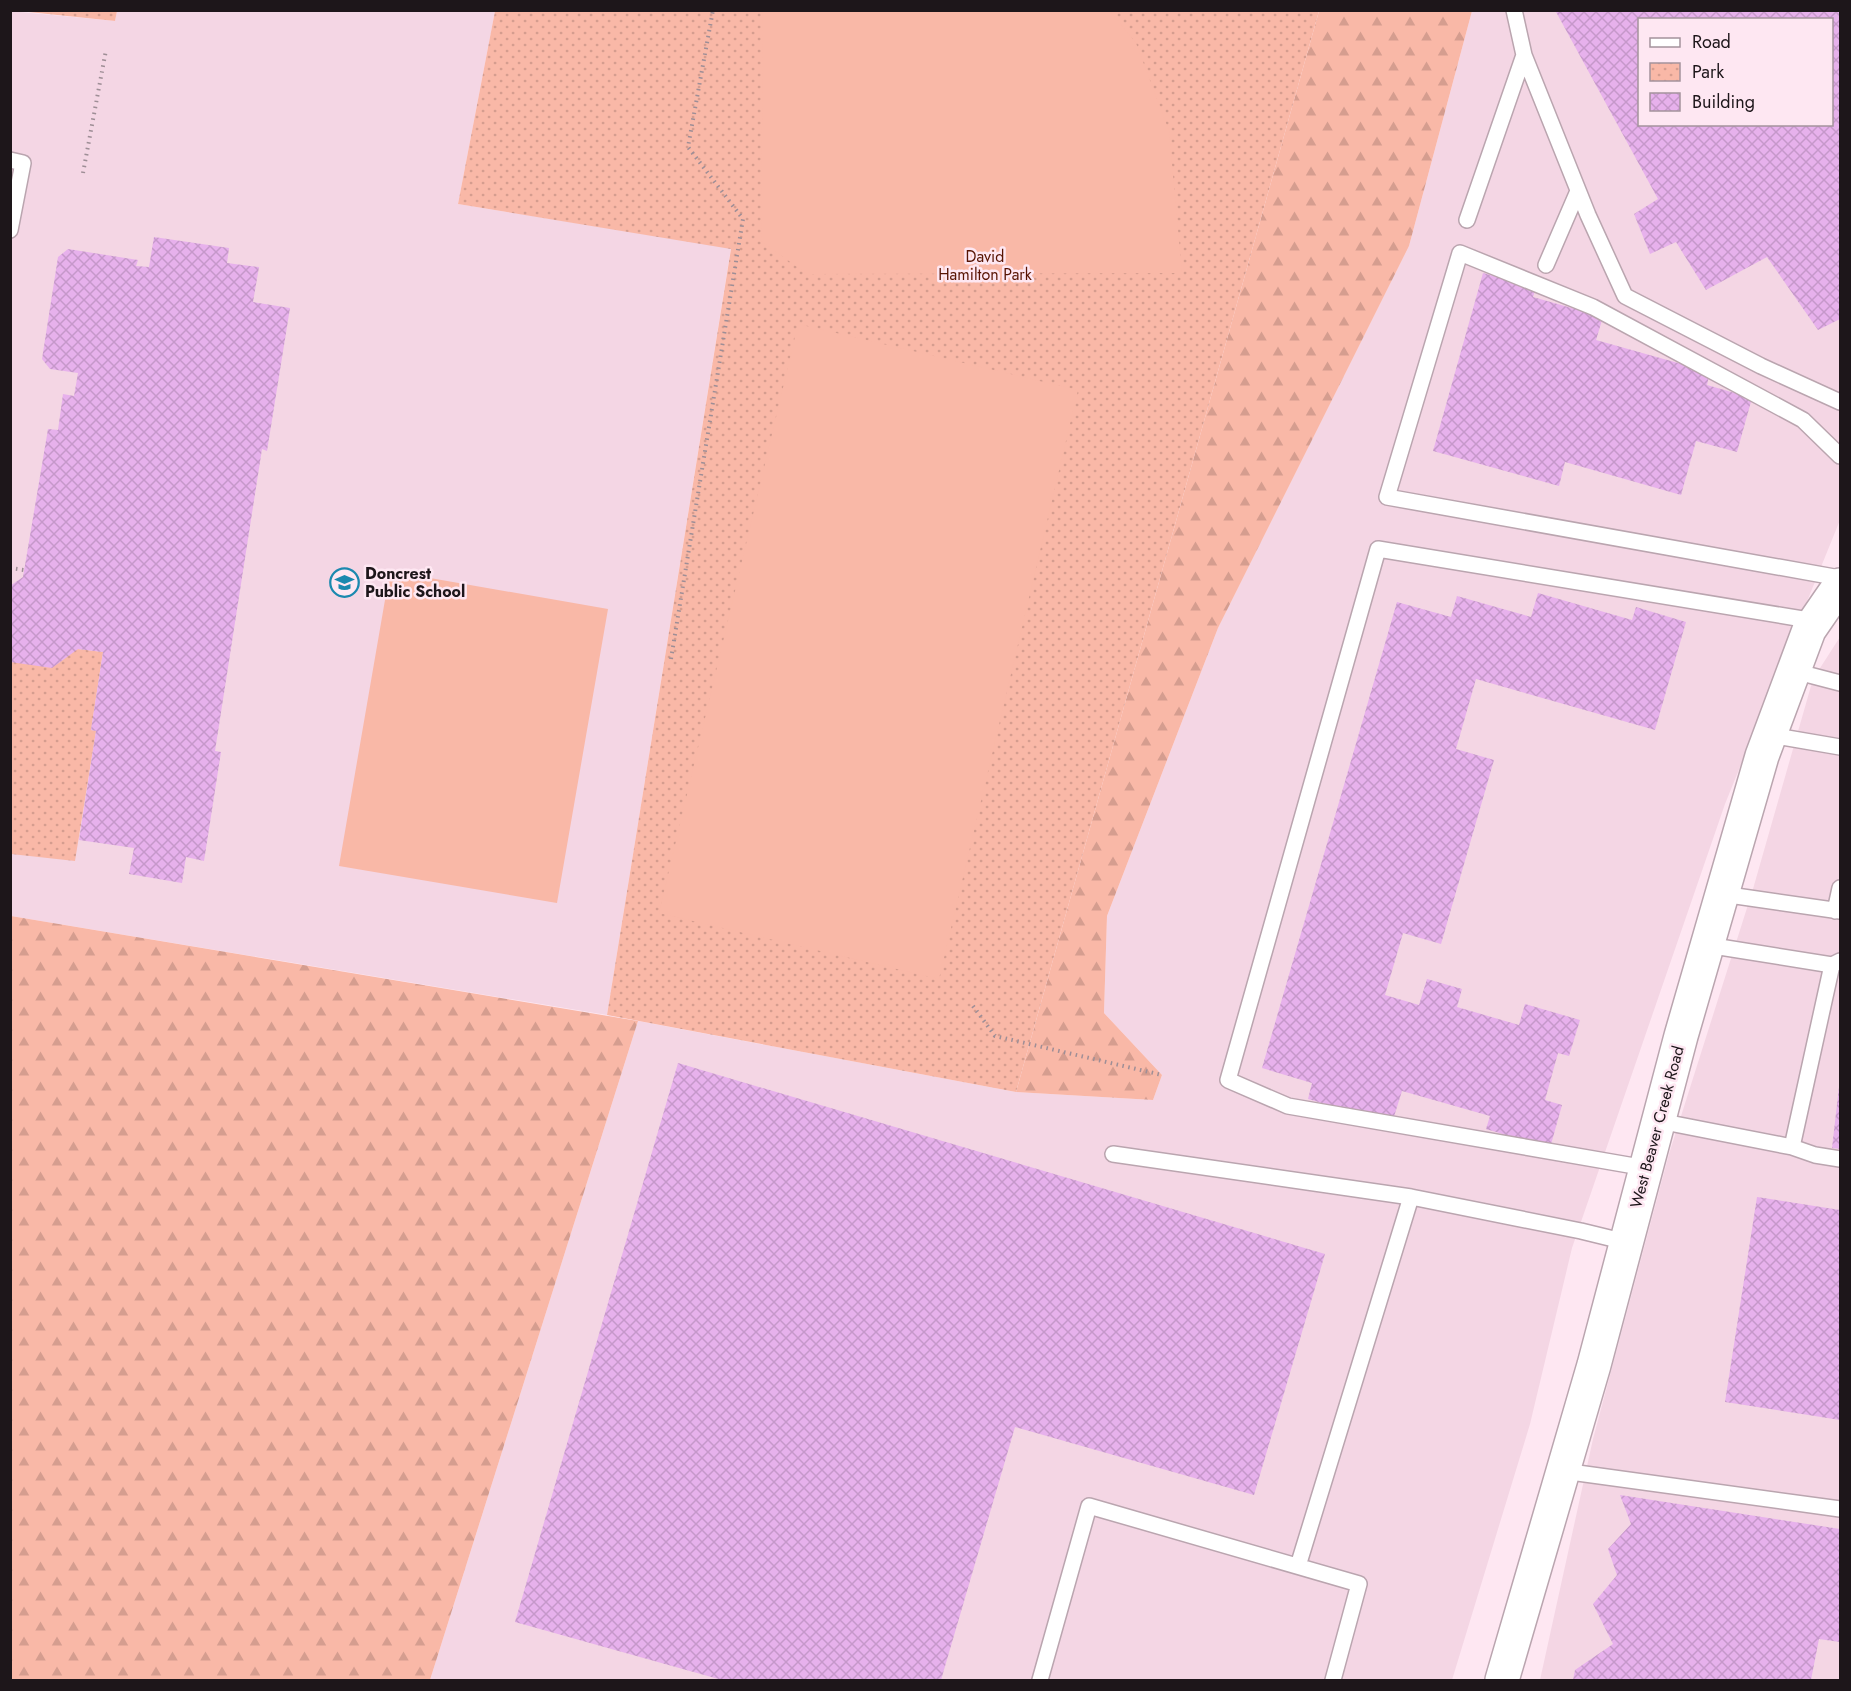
<svg xmlns="http://www.w3.org/2000/svg" width="1851" height="1691" viewBox="0 0 1851 1691" font-family="Jost,sans-serif">
<defs>
<pattern id="forest-firs" width="22" height="20" patternUnits="userSpaceOnUse" patternTransform="scale(1.5)"><rect width="22" height="20" fill="#f9b8a7"/><path d="M5 1l3.5 6h-7zM16 11l3.5 6h-7z" fill="#d59d8f"/></pattern>
<pattern id="park-dots" width="8" height="8" patternUnits="userSpaceOnUse" patternTransform="scale(1.5)"><rect width="8" height="8" fill="#f9b8a7"/><path d="M2 2h.1M6 6h.1" fill="none" stroke="#d59d8f" stroke-width="1.8" stroke-linecap="round"/></pattern>
<pattern id="building-cross-hatch" width="8" height="8" patternUnits="userSpaceOnUse" patternTransform="scale(1.5)"><rect width="8" height="8" fill="#e7b1ec"/><path d="M0 0l8 8M0 8l8-8" fill="none" stroke="#c698ca"/></pattern>
</defs>
<rect width="100%" height="100%" fill="#fee7f2"/>
<!-- built -->
<path fill="#f4d6e4" fill-rule="evenodd" d="M117,10L495,11L458,204L731,248L607,1015L11,916L10,11L115,21Z
M1472,11H1840V520L1725,804L1572,1248L1530,1424L1452,1680H430L638,1021L1016,1092L1153,1100L1162,1075L1104,1013L1107,916L1218,628L1409,246ZM1640,20H1832V124H1640Z
M1840,637V1680H1540L1593,1439L1669,1154L1753,889L1813,679Z"/>
<!-- forest -->
<path fill="url(#forest-firs)" d="M1319,11H1472L1409,246L1218,628L1107,916L1104,1013L1162,1075L1153,1100L1016,1092Z
M11,916L638,1021L430,1680H11Z"/>
<!-- park -->
<path fill="url(#park-dots)" d="M19,11L117,10V11L115,21Z
M495,11H1319L1016,1092L607,1015L731,249L458,204Z
M78,649L103,652L91,730L96,731L75,861L11,854V662Z"/>
<!-- pitch -->
<path fill="#f9b8a7" d="M763,11H1110L1136,43L1169,131L1182,273L807,274L761,241Z
M798,324L1078,390L939,979L659,913Z
M390,571L608,609L557,903L339,866Z"/>
<!-- building -->
<path fill="url(#building-cross-hatch)" fill-rule="evenodd" d="M1555,10H1840V319L1818,330L1767,257L1706,290L1676,242L1650,254L1634,214L1658,199ZM1640,20H1832V124H1640Z
M154,237L229,248L227,263L259,267L253,302L290,308L267,451L262,449L215,751L221,752L204,861L186,857L182,883L129,874L134,848L79,840L96,731L91,730L103,652L78,649L52,668L10,662V586L23,577L48,429L58,430L63,394L74,396L78,373L50,369L42,359L58,257L68,249L138,260L136,266L149,267Z
M1483,273L1536,288L1533,297L1603,317L1596,340L1710,372L1707,385L1752,398L1737,452L1696,441L1681,495L1565,462L1559,486L1433,451Z
M1538,593L1632,620L1636,607L1686,622L1655,730L1476,679L1456,749L1494,760L1441,944L1403,933L1385,995L1419,1005L1427,979L1462,989L1457,1007L1519,1025L1525,1004L1580,1020L1569,1056L1558,1053L1545,1100L1562,1105L1550,1148L1486,1129L1490,1116L1402,1091L1392,1123L1308,1099L1312,1083L1262,1068L1397,602L1451,617L1457,596L1531,617Z
M678,1063L1325,1254L1254,1495L1015,1427L941,1680H722L515,1622Z
M1839,1087H1840V1149L1832,1148Z
M1757,1197L1840,1210V1420L1725,1402Z
M1620,1495L1840,1529V1642L1819,1639L1811,1680H1573L1575,1670L1613,1644L1593,1604L1617,1575L1608,1549L1631,1524Z"/>
<g fill="none" stroke-linecap="round" stroke-linejoin="round">
<defs>
<path id="lane" d="M1514,10L1524,55L1588,215L1625,296L1761,366L1840,402
M10,160L23,163L10,230
M1467,220L1524,55
M1546,265L1578,191
M1840,456L1803,420L1593,307L1460,253L1387,497L1840,578
M1794,671L1840,683
M1770,735L1840,747
M1722,894L1840,911
M1835,911L1840,888
M1707,945L1832,965L1840,961
M1659,1121L1792,1147L1815,1155L1840,1159
M1792,1147L1832,965
M1113,1154L1411,1197L1581,1231L1626,1242
M1646,1168L1288,1106L1228,1080L1378,549L1815,621
M1563,1471L1840,1509
M1298,1566L1411,1197
M1040,1680L1089,1506L1359,1584L1333,1680"/>
<path id="secondary" d="M1502,1680L1594,1365L1681,1036L1762,756L1809,630L1840,585"/>
</defs>
<!-- lane casing -->
<use href="#lane" stroke="#baa5af" stroke-width="18"/>
<!-- secondary casing -->
<use href="#secondary" stroke="#baa5af" stroke-width="36"/>
<!-- path -->
<path stroke="#9e8e96" stroke-width="4" stroke-dasharray="1.5 4.5" stroke-linecap="butt" d="M83,173L106,50
M10,568L24,570
M671,659L743,219L688,147L713,10
M973,1006L995,1036L1162,1075"/>
<!-- lane -->
<use href="#lane" stroke="#fff" stroke-width="15"/>
<!-- secondary -->
<use href="#secondary" stroke="#fff" stroke-width="33"/>
</g>
<!-- icons -->
<defs>
<symbol id="school-ring" viewBox="-11 -11 22 22"><circle r="9.5" fill="#fee7f2" stroke="#1b89af" stroke-width="1.5"/><path d="M0-5L7-2L0 1L-7-2ZM-4 1L0 2.5L4 1V4Q0 6-4 4Z" fill="#1b89af"/></symbol>
</defs>
<g fill-rule="evenodd">
<use href="#school-ring" x="328" y="566" width="33" height="33"/>
</g>
<g text-anchor="middle" dominant-baseline="central" stroke-width="5" stroke-linejoin="round" paint-order="stroke">
<!-- park labels -->
<g font-size="16" fill="#581302" stroke="#fee7f2">
<text x="985" y="256">David<tspan x="985" dy="18">Hamilton Park</tspan></text>
</g>
<!-- poi labels -->
<g font-size="16" font-weight="bold" fill="#1d161a" stroke="#fee7f2" text-anchor="start">
<text x="365" y="573">Doncrest<tspan x="365" dy="18">Public School</tspan></text>
</g>
<!-- street labels -->
<g font-size="16" fill="#1d161a" stroke="#fee7f2">
<text transform="translate(1657 1127) rotate(-75)">West Beaver Creek Road</text>
</g>
</g>
<!-- border -->
<rect width="1851" height="1691" fill="none" stroke="#1d161a" stroke-width="24"/>
<!-- legend -->
<rect x="1638" y="18" width="195" height="108" fill="#fee7f2" stroke="#a4939c" stroke-width="1.5"/>
<rect x="1650" y="38" width="30" height="9" fill="#ffffff" stroke="#a4939c" stroke-width="1.5"/>
<text x="1692" y="48" font-size="18" fill="#1d161a">Road</text>
<rect x="1650" y="63" width="30" height="18" fill="url(#park-dots)" stroke="#a4939c" stroke-width="1.5"/>
<text x="1692" y="78" font-size="18" fill="#1d161a">Park</text>
<rect x="1650" y="93" width="30" height="18" fill="url(#building-cross-hatch)" stroke="#a4939c" stroke-width="1.5"/>
<text x="1692" y="108" font-size="18" fill="#1d161a">Building</text>
</svg>
